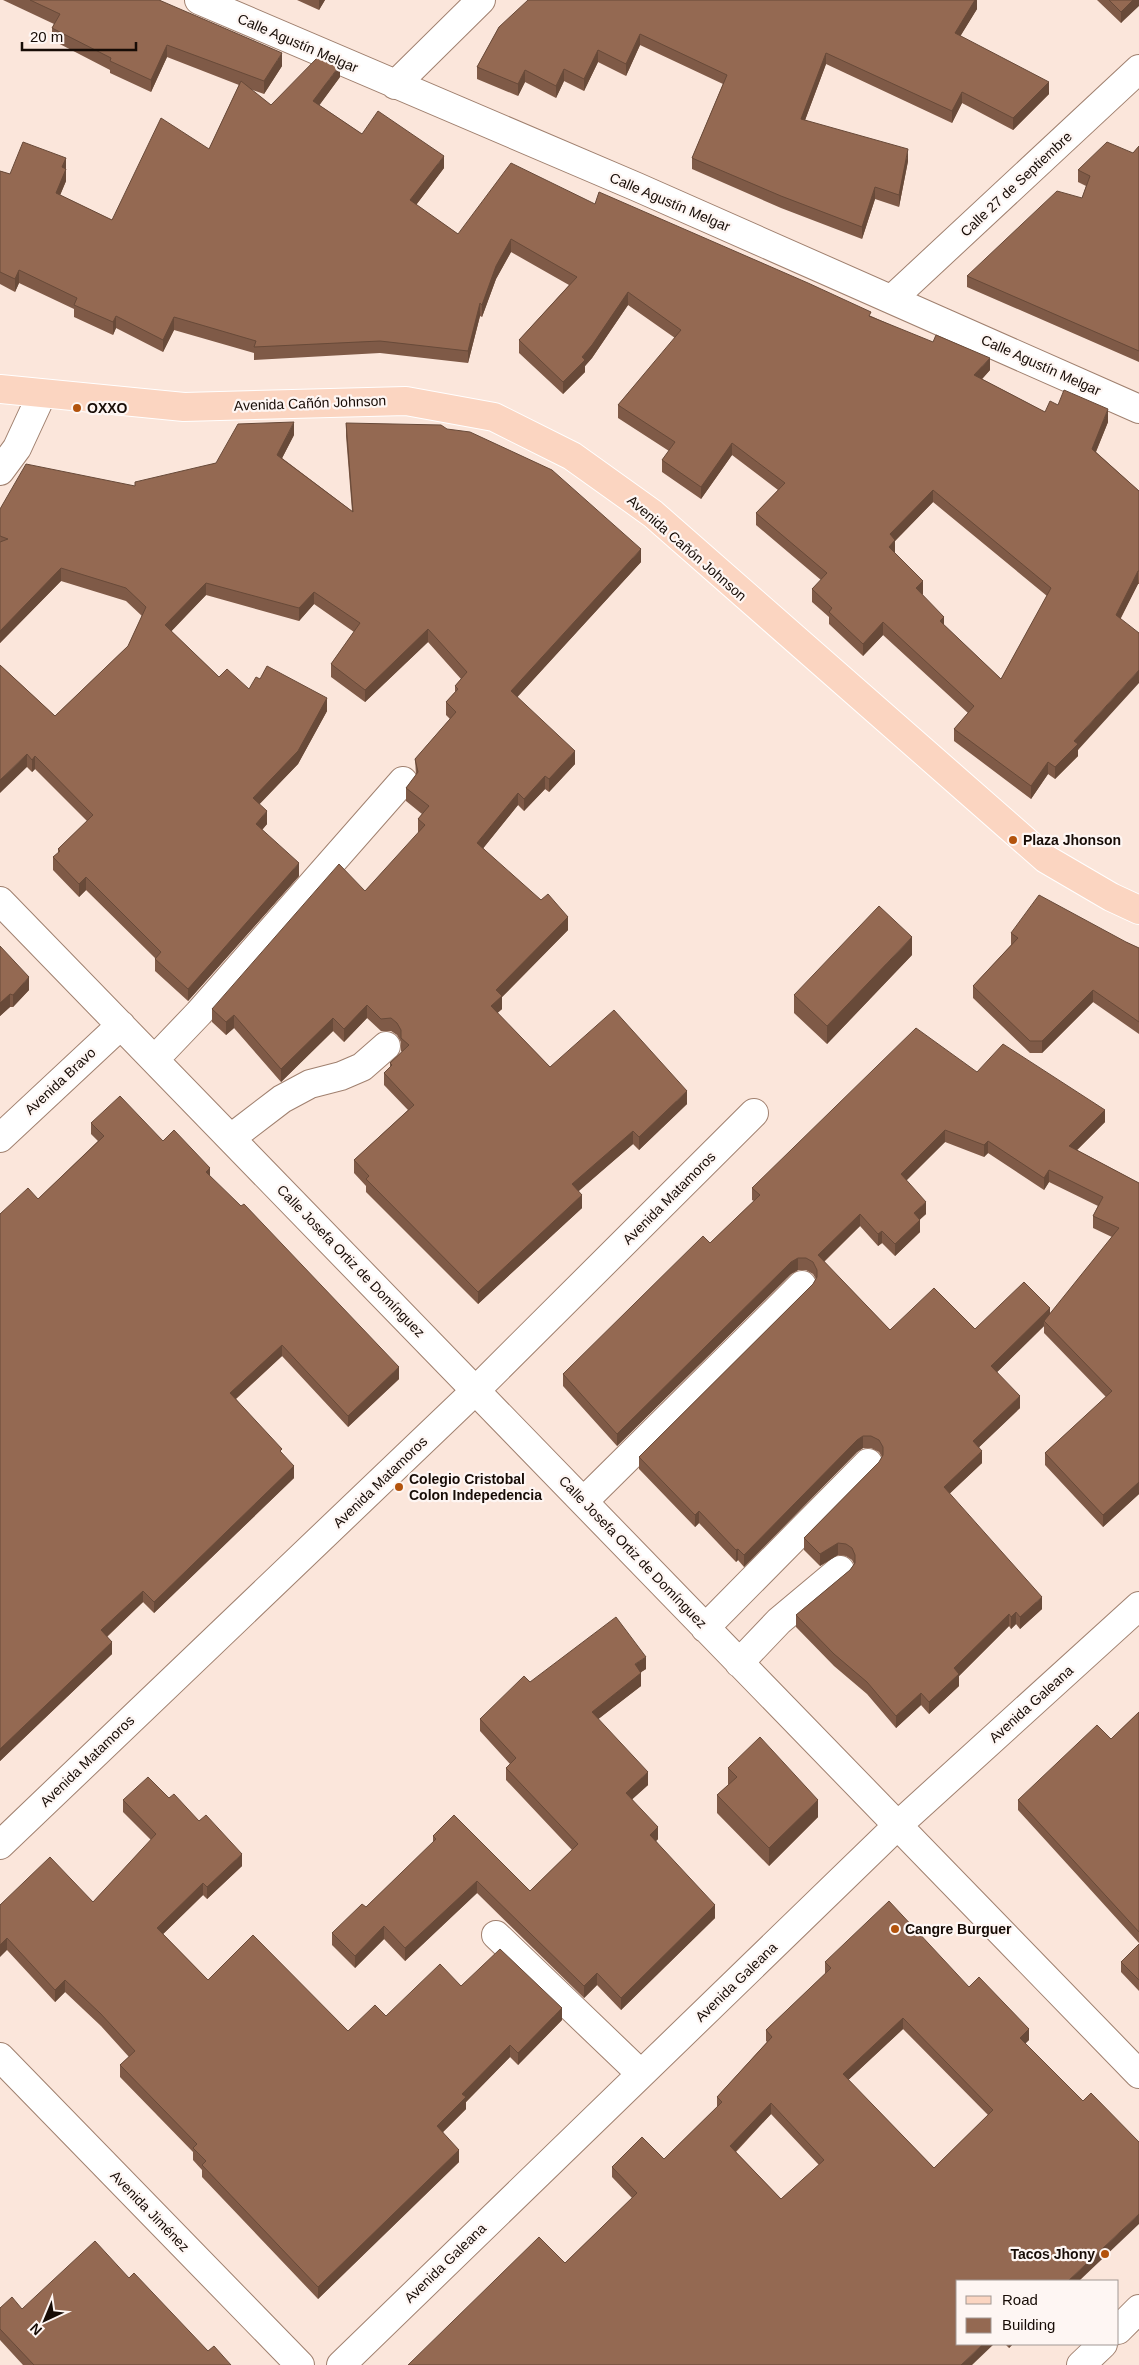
<svg xmlns="http://www.w3.org/2000/svg" width="1139" height="2365" viewBox="0 0 1139 2365" font-family="Arial,sans-serif">
<rect width="100%" height="100%" fill="#fbe6db"/>
<g fill="none" stroke-linecap="round" stroke-linejoin="round">
<defs>
<path id="minor" d="M199,0L637,187L1139,409
M395,85L481,0
M892,299L1139,69
M0,471L17,448L42,394
M0,901L1139,2074
M155,1059L199,1013L403,781
M0,1138L121,1025
M231,1138L282,1099L310,1084L341,1076L362,1067L386,1046
M584,1501L802,1285
M705,1628L868,1463
M739,1663L779,1621L840,1570
M0,1845L476,1390L754,1113
M496,1935L641,2074
M0,2057L300,2365
M1118,2330L1139,2309
M341,2365L897,1826L1139,1606
M1081,2365L1103,2344"/>
<path id="major" d="M0,389L184,407L406,401L494,417L572,456L653,514L1046,859L1111,897L1139,910"/>
</defs>
<!-- minor casing -->
<use href="#minor" stroke="#a0806f" stroke-width="30"/>
<!-- major casing -->
<use href="#major" stroke="#fff" stroke-width="30"/>
<!-- minor -->
<use href="#minor" stroke="#fff" stroke-width="28"/>
<!-- major -->
<use href="#major" stroke="#fbd5c1" stroke-width="28"/>
</g>
<!-- wall -->
<path fill="#7f5a47" fill-rule="evenodd" d="M3,0H159L282,66L264,94L250,89L271,105L340,77L319,105L362,134L444,168L416,205L458,234L595,204L871,316L990,370L982,379L1045,412L1058,405L1108,422L1096,452L1139,491V584H1138L1121,618L1078,750V756L1055,779L1048,774L1031,799L954,741V729L968,713L883,635L863,656L829,624V617L812,602V589L821,580L756,525V513L778,490L732,455L701,499L662,472V460L669,451L618,418V405L675,338L628,305L592,358L585,366V372L563,394L519,353V340L569,285L511,252L496,279L482,317L480,316L468,363L380,353L254,360V353L174,330L163,352L116,328L113,335L74,317V309L19,283L15,292L0,284V171L10,174L66,158V181L60,195L112,220L209,149L239,85L167,57L151,92L110,73V70L52,40V28L54,24ZM933,502L1047,596L1001,679L944,625L922,594H923L895,553V541Z
M297,0H325L319,10Z
M977,0V9L960,36L1049,94L1013,130L962,103L952,123L826,64L805,120L908,161L899,207L875,199L862,239L781,208L692,169V158L723,84L640,45L626,76L598,62L584,91L564,81L556,98L525,82L518,96L477,79V67L499,27Z
M1097,0H1139L1121,23Z
M1139,146V362L967,287V276L1082,198L1086,186L1078,182V170L1133,153Z
M346,423L641,562L517,697L575,764L549,792L545,789L524,811L518,805L483,848L568,930L502,997V1009L497,1013L550,1067L687,1104L639,1150L633,1144L578,1191L582,1208L478,1304L366,1192V1186L354,1173V1160L408,1110L384,1085V1073L390,1067V1063L402,1052L401,1051V1042L397,1035L391,1031H381L367,1018L344,1042L333,1031L281,1082L234,1028L226,1035L212,1022V1009L365,891L419,833L418,832V819L422,814L406,801V788L416,775L415,759L450,719L446,715V702L455,692V686L461,679L428,642L365,702L331,677V664L354,632L314,604L299,621L206,595L171,631L219,677L249,689L327,711L298,764L259,804L267,824L262,830L299,876L188,1001L155,971V958L86,890L79,897L53,870V857L58,853V849L87,821L35,769L32,772L27,767L0,665L55,716L128,646L142,616L126,601L61,581L0,643V509L135,486L216,463L294,435L282,458L352,511L346,436Z
M1011,933L1126,942L1139,948V1034L1093,1002L1042,1053H1030L973,998V986L1011,945Z
M0,946L29,990L13,1007H10L0,1016Z
M912,955L827,1044L794,1013V995Z
M977,1072L1105,1122L1077,1150L1139,1183V1494L1103,1527L1045,1465V1453L1106,1397L1044,1333V1326L997,1372L1020,1408L979,1447L982,1463L949,1494L1042,1609L1020,1629L1016,1624L1011,1629L1009,1626L959,1676V1686L929,1714L921,1705L896,1728L867,1694L834,1666L796,1627V1615L850,1570L854,1564L852,1560L846,1556L838,1555L820,1566L804,1550V1538L879,1462L882,1457L879,1452L871,1448H863L857,1452L744,1567L738,1560L736,1562L699,1523L695,1527L639,1469V1457L813,1284L816,1279L813,1274L806,1270H798L791,1274L617,1446L563,1386V1374L710,1243L754,1201L752,1200V1188ZM945,1142L984,1157L988,1153L1044,1190L1049,1182L1098,1206L1093,1216V1228L1112,1237L1050,1314L975,1329L890,1330L824,1262L860,1226L878,1246L882,1243L895,1256L920,1232L919,1220L926,1214L906,1180Z
M91,1123L163,1141L210,1176L399,1379L348,1427L282,1356L236,1399L282,1453L294,1478L154,1613L143,1602L107,1637L112,1654L0,1761V1214L38,1199L98,1141L91,1134Z
M646,1669L641,1672V1686L598,1719L648,1785L632,1799L658,1839L656,1841L715,1918L621,2010L597,1985L584,1998L477,1893L405,1961L384,1939L355,1968L332,1945V1933L366,1907L433,1843V1836L530,1891L572,1850L506,1780V1768L510,1764L480,1731V1719L530,1682Z
M1139,1712V1943L1018,1810V1800L1111,1739Z
M728,1768L818,1817L769,1866L717,1813V1795L728,1785Z
M169,1798L242,1866L207,1899L203,1895L163,1934L208,1980L348,2031L386,2016L461,1986L562,2020L518,2065L510,2057L466,2102V2109L443,2132L459,2162L318,2299L202,2177V2170L193,2160V2152L120,2077V2065L129,2057L101,2026L65,1992L55,2002L7,1950L0,1905L93,1902L151,1840L123,1812V1800Z
M1139,1944V1991L1121,1972V1962Z
M825,1962L969,1987L1029,2040L1025,2043L958,2281L565,2263L632,2198L612,2177V2167L664,2159L717,2107V2097L767,2042L766,2041V2030L825,1974ZM903,2029L988,2115L934,2168L848,2080ZM771,2114L819,2165L781,2199L736,2152Z
M129,2278L208,2351L231,2365H23L0,2340V2308L22,2309Z
M1005,2344H1013L1009,2348Z"/>
<!-- shaded-wall -->
<path fill="#684a39" d="M319,0H325L319,10Z
M975,0H977V9L955,45V33Z
M1133,0H1139V6L1121,23V12Z
M640,34V45L626,76V64Z
M167,45V57L151,92V80Z
M598,50V62L584,91V79Z
M282,53V66L264,94V81Z
M826,53V64L801,131V119Z
M340,65V77L313,114V101Z
M564,69V81L556,98V86Z
M525,70V82L518,96V84Z
M1049,82V94L1013,130V118Z
M962,92V103L952,123V111Z
M908,149V161L899,207V195Z
M444,156V168L410,213V200Z
M66,158V181L56,205V193L62,167Z
M875,187V199L862,239V227Z
M511,239V252L496,279L482,317V305L496,266Z
M19,270V283L15,292V279Z
M628,292V305L592,358L585,366V372L563,394V382Z
M480,303V316L468,363V351Z
M116,316V328L113,335V322Z
M174,317V330L163,352V340Z
M990,358V370L974,388V375Z
M1108,409V422L1092,461V449Z
M294,422V435L277,468V455Z
M732,443V455L701,499V487Z
M933,490V502L895,541V552L889,559L890,534Z
M641,549V562L511,704V691Z
M61,568V581L0,643V631Z
M1138,571V584L1116,627V615Z
M923,581V594L916,600V588Z
M206,583V595L165,638V625Z
M314,592V604L299,621V608Z
M944,617V630L940,621Z
M883,622V635L863,656V644Z
M428,629V642L365,702V690Z
M1139,670V683L1078,750V756L1055,779V767L1074,741Z
M327,698V711L298,764L253,811V798Z
M575,751V764L549,792V779Z
M27,754V767L0,793V780Z
M35,756V769L32,772V760Z
M1048,762V774L1031,799V786Z
M545,776V789L524,811V799Z
M518,793V805L477,856V843Z
M267,811V824L256,837V824Z
M299,863V876L188,1001V989Z
M86,877V890L79,897V884Z
M568,917V930L502,997V1009L491,1019V1006L496,990Z
M912,937V955L827,1044V1026Z
M29,977V990L13,1007V995Z
M1093,990V1002L1042,1053V1041Z
M10,994V1007L0,1016V1003Z
M367,1005V1018L344,1042V1029Z
M234,1015V1028L226,1035V1022Z
M333,1018V1031L281,1082V1069Z
M687,1091V1104L639,1150V1137Z
M1105,1110V1122L1069,1158V1146Z
M945,1130V1142L901,1186V1174Z
M633,1131V1144L572,1197V1184Z
M988,1141V1153L984,1157V1145Z
M210,1168V1180L206,1172Z
M1049,1170V1182L1044,1190V1178Z
M582,1195V1208L478,1304V1292Z
M926,1202V1214L914,1225V1213Z
M860,1214V1226L818,1267V1255Z
M920,1220V1232L895,1256V1244Z
M882,1231V1243L878,1246V1234Z
M798,1258V1270L791,1274L617,1446V1434L791,1262Z
M1050,1308V1320L1044,1321V1326L991,1378V1366Z
M282,1345V1356L230,1404V1393Z
M399,1367V1379L348,1427V1416Z
M1020,1396V1408L973,1453V1441Z
M863,1436V1448L857,1452L744,1567V1555L857,1440Z
M982,1451V1463L944,1499V1487Z
M294,1466V1478L154,1613V1602Z
M1139,1482V1494L1103,1527V1515Z
M699,1511V1523L695,1527V1515Z
M838,1543V1555L820,1566V1554Z
M738,1549V1560L736,1562V1550Z
M143,1591V1602L101,1642V1630Z
M1042,1597V1609L1020,1629V1617Z
M1016,1612V1624L1011,1629V1617Z
M1009,1614V1626L959,1676V1686L929,1714V1702L954,1668Z
M112,1642V1654L0,1761V1749Z
M646,1657V1669L635,1676V1664Z
M641,1673V1686L592,1724V1712Z
M921,1693V1705L896,1728V1716Z
M648,1772V1785L626,1805V1793Z
M818,1800V1817L769,1866V1848Z
M658,1827V1839L650,1847V1835Z
M242,1854V1866L207,1899V1887Z
M477,1881V1893L405,1961V1948Z
M203,1883V1895L157,1940V1928Z
M715,1905V1918L621,2010V1998Z
M384,1926V1939L355,1968V1956Z
M7,1938V1950L0,1957V1945Z
M597,1973V1985L584,1998V1986Z
M65,1980V1992L55,2002V1990Z
M562,2008V2020L518,2065V2053Z
M903,2018V2029L843,2085V2074Z
M1029,2029V2040L1020,2049V2038Z
M510,2045V2057L466,2102V2109L437,2138V2126L462,2094Z
M771,2103V2114L730,2157V2146Z
M459,2150V2162L318,2299V2287Z
M1139,2214V2224L1079,2281H1068Z
M983,2344H994L972,2365H961Z
M1009,2344H1013L1009,2348Z"/>
<!-- building -->
<path fill="#946952" stroke="#684a39" fill-rule="evenodd" d="M30,0H159L282,53L264,81L167,45L151,80L110,61L111,58L52,28L60,14Z
M528,0H975L955,33L1049,82L1013,118L962,92L952,111L826,53L801,119L908,149L899,195L875,187L862,227L781,196L692,158L727,75L640,34L626,64L598,50L584,79L564,69L556,86L525,70L518,84L477,67L499,27Z
M1109,0H1133L1121,12Z
M319,56L340,65L313,101L362,134L378,111L444,156L410,200L458,234L511,163L595,204L599,192L808,283L871,312L869,316L933,342L936,335L990,358L974,375L1045,412L1050,401L1058,405L1064,390L1108,409L1092,449L1139,491V571H1138L1116,615L1139,633V670L1074,741L1078,744L1055,767L1048,762L1031,786L954,729L974,706L883,622L863,644L829,612L832,608L812,589L827,573L756,513L785,483L732,443L701,487L662,460L675,442L618,405L681,330L628,292L592,345L582,357L585,360L563,382L519,340L577,277L511,239L496,266L482,305L480,303L468,351L380,341L254,347L256,341L174,317L163,340L116,316L113,322L74,305L77,298L19,270L15,279L0,272V171L10,174L23,142L66,158L62,167L66,169L56,193L112,220L161,118L209,149L241,81L271,105ZM933,490L1051,588L1001,679L940,621L944,617L916,588L923,581L889,547L895,540L890,534Z
M1107,142L1133,153L1139,146V351L967,276L1057,191L1082,198L1090,176L1078,170Z
M294,422L277,455L353,512L346,423L441,425L447,429L470,432L552,470L641,549L511,691L575,751L549,779L545,776L524,799L518,793L477,843L541,900L548,894L568,917L496,990L502,996L491,1006L550,1067L614,1010L687,1091L639,1137L633,1131L572,1184L582,1195L478,1292L366,1179L369,1176L354,1160L414,1105L384,1073L392,1065L390,1063L409,1045L401,1038V1030L397,1023L391,1018L381,1019L367,1005L344,1029L333,1018L281,1069L234,1015L226,1022L212,1009L339,864L365,891L425,825L418,819L429,806L406,788L418,772L415,759L456,712L446,702L458,689L455,686L467,672L428,629L365,690L331,664L360,623L314,592L299,608L206,583L165,625L219,677L227,669L249,689L256,677L260,679L267,666L327,698L298,751L253,798L267,811L256,824L299,863L188,989L155,959L161,952L86,877L79,884L53,857L60,851L58,849L93,815L35,756L32,760L27,754L0,780V665L55,716L128,646L146,607L126,588L61,568L0,631V542L8,539L0,536V509L26,464L135,486V482L216,463L238,424Z
M1039,895L1126,942L1139,948V1022L1093,990L1042,1041H1030L973,986L1018,938L1011,933Z
M879,906L912,937L827,1026L794,995Z
M0,946L29,977L13,995L10,994L0,1003Z
M916,1028L977,1072L1003,1044L1105,1110L1069,1146L1139,1183V1482L1103,1515L1045,1453L1112,1391L1044,1321L1119,1228L1093,1216L1103,1197L1049,1170L1044,1178L988,1141L984,1145L945,1130L901,1174L926,1202L914,1213L920,1220L895,1244L882,1231L878,1234L860,1214L818,1255L890,1330L934,1288L975,1329L1024,1282L1050,1308L991,1366L1020,1396L973,1441L982,1451L944,1487L1042,1597L1020,1617L1016,1612L1011,1617L1009,1614L954,1668L959,1674L929,1702L921,1693L896,1716L867,1682L834,1654L796,1615L850,1570L855,1563V1555L852,1548L846,1544L838,1543L820,1554L804,1538L879,1462L883,1455V1447L879,1440L871,1436H863L857,1440L744,1555L738,1549L736,1550L699,1511L695,1515L639,1457L813,1284L817,1277V1270L813,1262L806,1258H798L791,1262L617,1434L563,1374L703,1236L710,1243L760,1195L752,1188Z
M120,1096L163,1141L174,1130L210,1168L206,1172L241,1206L244,1204L399,1367L348,1416L282,1345L230,1393L282,1449L280,1451L294,1466L154,1602L143,1591L101,1630L112,1642L0,1749V1214L28,1188L38,1199L104,1136L91,1123Z
M616,1617L646,1657L635,1664L641,1673L592,1712L648,1772L626,1793L658,1827L650,1835L715,1905L621,1998L597,1973L584,1986L477,1881L405,1948L384,1926L355,1956L332,1933L362,1904L366,1907L436,1839L433,1836L454,1815L530,1891L578,1844L506,1768L516,1758L480,1719L524,1676L530,1682Z
M1139,1712V1932L1018,1800L1097,1725L1111,1739Z
M760,1737L818,1800L769,1848L717,1795L737,1777L728,1768Z
M148,1777L169,1798L174,1794L199,1821L206,1815L242,1854L207,1887L203,1883L157,1928L208,1980L253,1935L348,2031L375,2005L386,2016L440,1964L461,1986L500,1949L562,2008L518,2053L510,2045L462,2094L466,2097L437,2126L459,2150L318,2287L202,2165L206,2161L193,2148L197,2144L120,2065L135,2051L101,2014L65,1980L55,1990L7,1938L0,1945V1905L50,1857L93,1902L156,1834L123,1800Z
M889,1901L969,1987L979,1977L1029,2029L1020,2038L1083,2101L1091,2093L1139,2142V2214L1068,2281H958V2344H983L961,2365H408L539,2237L565,2263L637,2193L612,2167L642,2137L664,2159L722,2102L717,2097L772,2037L766,2030L831,1968L825,1962ZM903,2018L993,2110L934,2168L843,2074ZM771,2103L824,2160L781,2199L730,2146Z
M1139,1944V1980L1121,1962Z
M95,2241L129,2278L134,2273L208,2351L214,2346L231,2365H34L0,2329V2308L12,2297L22,2309Z"/>
<!-- markers -->
<g fill="#b3530c" stroke="#fef6f3" stroke-width="2">
<circle cx="77" cy="408" r="5"/>
<circle cx="1013" cy="840" r="5"/>
<circle cx="399" cy="1487" r="5"/>
<circle cx="895" cy="1929" r="5"/>
<circle cx="1105" cy="2254" r="5"/>
</g>
<g text-anchor="middle" dominant-baseline="central" stroke-width="4.5" stroke-linejoin="round" paint-order="stroke">
<!-- street labels -->
<g font-size="14" fill="#170c06" stroke="#fef6f3">
<text transform="translate(298 43) rotate(23)">Calle Agustín Melgar</text>
<text transform="translate(1016 184) rotate(-43)">Calle 27 de Septiembre</text>
<text transform="translate(670 202) rotate(23)">Calle Agustín Melgar</text>
<text transform="translate(1041 365) rotate(24)">Calle Agustín Melgar</text>
<text transform="translate(310 403) rotate(-2)">Avenida Cañón Johnson</text>
<text transform="translate(687 548) rotate(41)">Avenida Cañón Johnson</text>
<text transform="translate(60 1081) rotate(-43)">Avenida Bravo</text>
<text transform="translate(669 1198) rotate(-45)">Avenida Matamoros</text>
<text transform="translate(351 1261) rotate(46)">Calle Josefa Ortiz de Domínguez</text>
<text transform="translate(380 1482) rotate(-44)">Avenida Matamoros</text>
<text transform="translate(633 1552) rotate(46)">Calle Josefa Ortiz de Domínguez</text>
<text transform="translate(1031 1704) rotate(-42)">Avenida Galeana</text>
<text transform="translate(87 1761) rotate(-44)">Avenida Matamoros</text>
<text transform="translate(736 1982) rotate(-44)">Avenida Galeana</text>
<text transform="translate(150 2211) rotate(46)">Avenida Jiménez</text>
<text transform="translate(445 2263) rotate(-44)">Avenida Galeana</text>
</g>
<!-- poi labels -->
<g font-size="14" font-weight="bold" fill="#170c06" stroke="#fef6f3" text-anchor="start">
<text x="87" y="408">OXXO</text>
<text x="1023" y="840">Plaza Jhonson</text>
<text x="409" y="1479">Colegio Cristobal<tspan x="409" dy="16">Colon Indepedencia</tspan></text>
<text x="905" y="1929">Cangre Burguer</text>
<text x="1095" y="2254" text-anchor="end">Tacos Jhony</text>
</g>
</g>
<!-- legend -->
<rect x="956" y="2280" width="162" height="65" fill="#fef6f3" stroke="#a29894"/>
<rect x="966" y="2296" width="25" height="8" fill="#fbd5c1" stroke="#a29894"/>
<text x="1002" y="2305" font-size="15" fill="#170c06">Road</text>
<rect x="966" y="2318" width="25" height="15" fill="#946952" stroke="#a29894"/>
<text x="1002" y="2330" font-size="15" fill="#170c06">Building</text>
<!-- north arrow -->
<g transform="translate(45 2320) rotate(224)" stroke="#fef6f3" stroke-width="4" paint-order="stroke">
<path d="M0-4L9 19L0 12L-9 19Z" fill="#170c06"/>
<text y="-8" font-size="14" font-weight="bold" text-anchor="middle" fill="#170c06">N</text>
</g>
<!-- scale -->
<path d="M22 42v8h114v-8" fill="none" stroke="#170c06" stroke-width="2.5"/>
<text x="30" y="42" font-size="15" fill="#170c06" stroke="#fef6f3" stroke-width="4" paint-order="stroke">20 m</text>
</svg>
